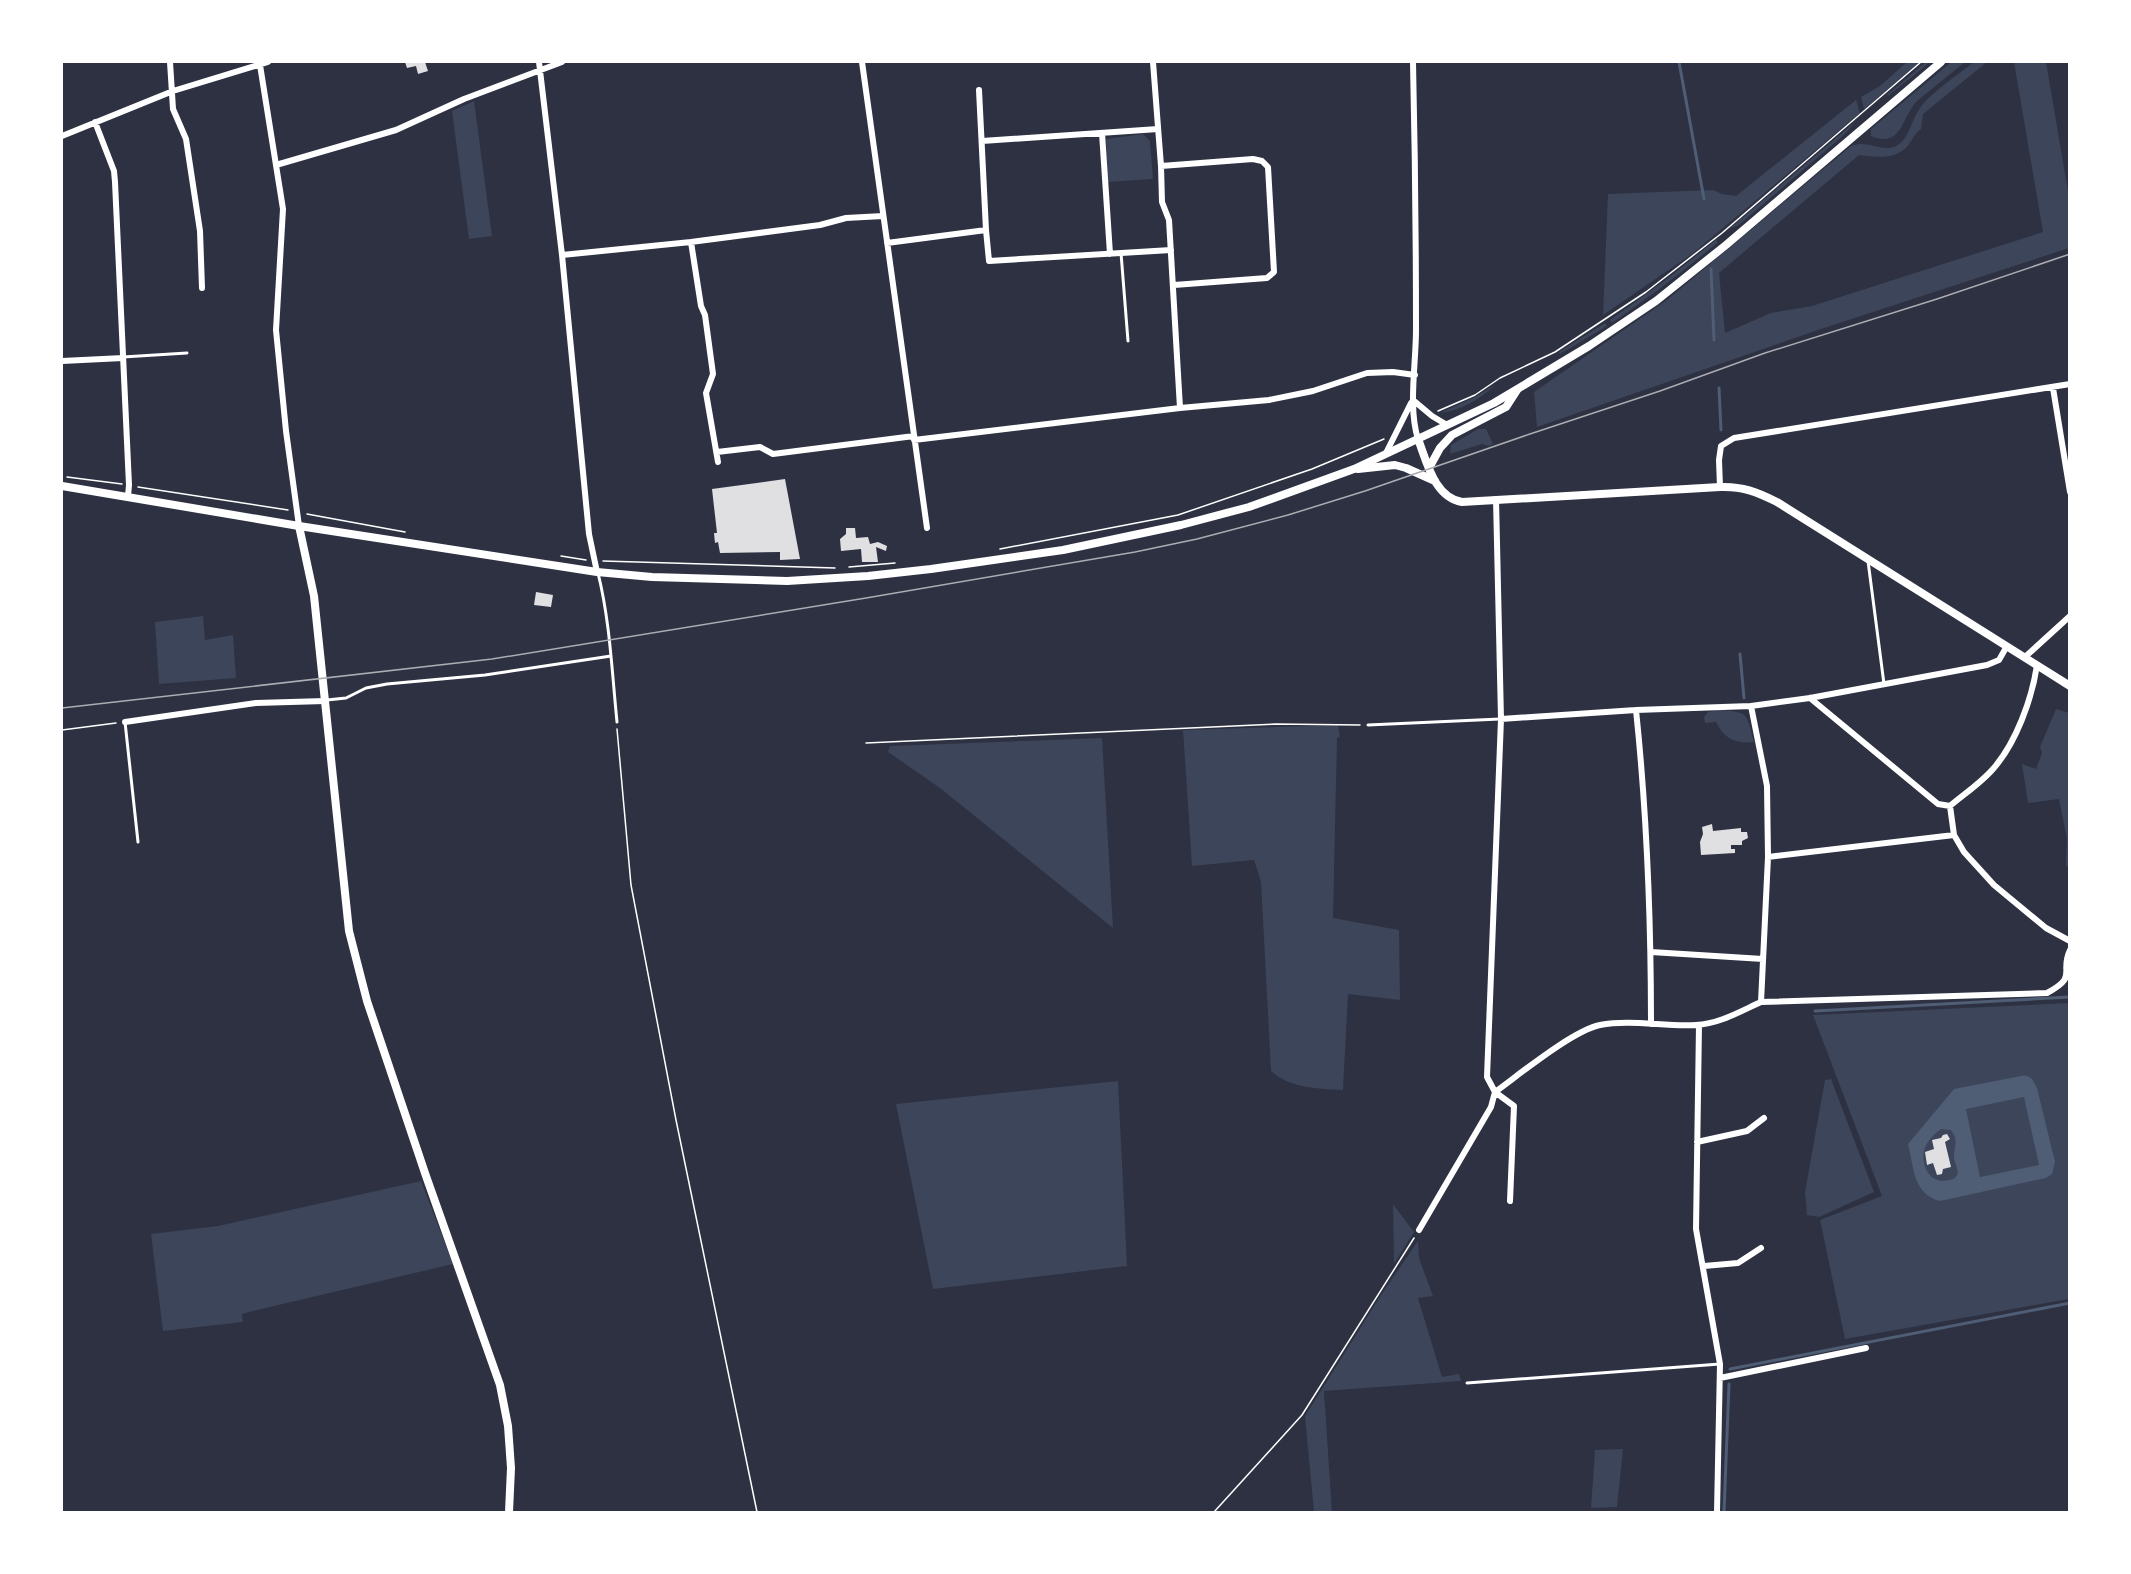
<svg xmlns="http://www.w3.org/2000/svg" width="2131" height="1574" viewBox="0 0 2131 1574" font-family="Helvetica,sans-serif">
<rect width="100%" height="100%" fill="#2d3142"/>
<!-- green -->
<path fill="#3c4559" d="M1907,62H1920L1864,109L1861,97L1880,86Z
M1926,62H1930L1888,96L1887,95Z
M1951,62H1965L1917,101C1901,118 1902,149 1871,136V129Z
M1974,62H1987L1923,114L1921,129C1913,135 1912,142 1906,148C1893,160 1875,157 1859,155L1719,273L1725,333L1771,313L1812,306L2043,232L2014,62H2046L2069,197V248L1821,329L1537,427L1534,392L1667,300L1851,146C1869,139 1882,153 1896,146C1909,139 1911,122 1918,111C1927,95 1959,74 1974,62Z
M1856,100L1860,113L1692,254L1603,315L1608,194L1713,190L1722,194L1736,196Z
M474,101L492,236L469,239L452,111Z
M1855,122L1845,134L1739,225L1729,229Z
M1143,134L1150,141L1153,179L1108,182L1106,139Z
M1717,239V243C1684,271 1648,298 1612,323L1610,320L1667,279Z
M1605,323L1607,326L1560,354L1559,352Z
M1495,385C1480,399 1461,411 1440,413L1475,397Z
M1478,429H1486L1493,444L1489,446L1482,444L1450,454L1451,445Z
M203,616L205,640L233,635L236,678L159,684L155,622Z
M2056,709L2069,713V868L2066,865L2067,839L2059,799L2028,803L2022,764L2036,769L2042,753L2040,747Z
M1718,710C1750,712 1746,713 1754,742C1736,744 1724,739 1716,722L1705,723L1704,717L1708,712Z
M1338,725L1340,737L1337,738L1333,918L1399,930L1400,1000L1348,994L1343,1090C1319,1089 1289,1088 1271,1071L1261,882L1254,860L1192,866L1183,730Z
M1102,738L1113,928L940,788L888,752L890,746Z
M2069,1003V1299L1845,1339L1820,1220L1882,1196L1813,1015Z
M1831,1079L1874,1192L1819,1217L1807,1215L1805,1192L1825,1080Z
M1118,1081L1127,1266L933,1289L896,1104Z
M421,1181L453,1264L249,1312L242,1314L243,1322L163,1331L151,1234L218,1226Z
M1393,1204L1414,1232L1394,1264Z
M1418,1241L1419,1258L1433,1296L1418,1298L1442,1377L1459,1374L1461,1381L1324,1391L1332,1512H1314L1305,1416L1383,1292Z
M1623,1449L1617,1507L1591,1508L1595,1450Z"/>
<!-- water -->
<path fill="#4f5d75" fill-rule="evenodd" d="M2021,1076C2031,1075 2033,1080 2037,1088L2055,1162L2052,1174L2046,1178L1940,1201C1913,1194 1914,1168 1908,1144L1954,1089ZM2024,1097L2039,1165L1980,1177L1966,1109ZM1941,1129L1951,1130C1959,1141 1954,1145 1954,1157C1954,1163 1959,1168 1957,1175C1955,1179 1953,1179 1949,1180C1931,1185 1921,1167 1924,1151C1926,1142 1934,1134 1941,1129Z"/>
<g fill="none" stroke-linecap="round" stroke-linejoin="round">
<!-- stream -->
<path stroke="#4f5d75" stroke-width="3" d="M1679,62L1704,199
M1711,269L1714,340
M1719,388L1721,430
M1740,654L1744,698
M1815,1011L2070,997
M1730,1369L2070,1303
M1724,1512L1729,1384"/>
</g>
<!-- building -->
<path fill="#e0e0e3" d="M405,62H425L428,71L418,74L416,66L407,68Z
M785,479L800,559L780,560V552L720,553L718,542L715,543L714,533H717L712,489Z
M846,528H855L856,538L868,537L870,544L878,542L887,546L886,551L876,547L878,562H862L861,549L841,551L840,539L846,534Z
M536,592L553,595L551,607L534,605Z
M1712,824L1713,831L1741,828V832H1747L1748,838L1742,841V845H1731V849H1735V853L1701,855L1700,842L1703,834L1702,827Z
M1947,1134L1950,1139L1945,1142L1951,1167L1943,1169L1942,1174L1937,1175L1933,1163L1927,1165L1925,1152L1934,1149L1932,1140L1941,1138L1943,1135Z"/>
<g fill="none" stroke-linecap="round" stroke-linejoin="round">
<!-- path -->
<path stroke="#fff" stroke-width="1.5" d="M1438,411L1475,395L1500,378L1555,352L1646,292L1722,233L1921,62
M67,477L122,484
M138,487L288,510
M307,514L405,532
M1000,549L1178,515L1312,469L1384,439
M561,556L586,560
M603,561L835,568
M849,567L895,563
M617,729L631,885L676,1120L757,1512
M62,730L116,723
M866,743L1276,724L1360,725
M1214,1512L1302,1415L1414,1238"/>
<!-- service -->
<path stroke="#fff" stroke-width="3" d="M1121,253L1128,341
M123,357L187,353
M1868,561L1884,684
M598,573C610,621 612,673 617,722
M327,700L346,698L366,688L387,684L485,675L611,656
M125,722L138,842
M1368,725L1500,719
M1467,1383L1720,1364"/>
<!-- minor -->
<path stroke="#fff" stroke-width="6" d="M170,62L173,109L186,139L200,231L202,288
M539,62L562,255L589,534L597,572
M862,62L927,528
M1153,62L1161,166L1162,202L1169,220L1180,408
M1413,62C1415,151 1416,241 1416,330C1416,364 1408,408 1418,439
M260,65L283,209L276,330L286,431L299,526
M979,90L986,230
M95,122L114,171L115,182L129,485L128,496
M1102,133L1110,254
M62,136L173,91L268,62
M982,141L1158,129
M276,165L396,130L464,99L562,62
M1161,166L1253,159L1262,161L1268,167L1274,272L1267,278L1174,285
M691,242L701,306L705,315L713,374L706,393L718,462
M887,243L986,230L989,261L1171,250
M562,255L691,242L820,225L846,218L883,216
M62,361L123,358
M2053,388L2070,492
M1413,400L1432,416L1447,425
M914,440L1180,408L1269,400L1313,391L1367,373L1393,372L1415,375
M717,452L760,447L773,454L914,436
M1385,455L1411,403
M1720,487L1719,460L1721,446L1734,438L2070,384
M1496,499L1501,719L1487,1077L1495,1092L1514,1106L1510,1201
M2025,657L2070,616
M1810,698L1938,804L1950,806
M1751,706L1767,786L1768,857L1761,1002
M1636,710C1647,815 1651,919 1651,1024
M1501,719L1636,710L1751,706L1810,698L1987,665L1999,660L2007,646
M125,722L256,703L325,701
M1950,806L1954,835L1964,852L1994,885L2046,928L2070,941
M1950,806C1964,794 1981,783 1993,769C2016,743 2032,699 2037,665
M1768,857L1954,835
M1651,952L1763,959
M1699,1025L1696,1229L1720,1364L1717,1512
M1697,1142L1747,1131L1764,1118
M1419,1230L1491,1107L1495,1092C1520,1074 1572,1031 1600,1025C1631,1019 1665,1027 1696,1025C1719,1024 1741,1011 1761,1002L2047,993C2079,976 2059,973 2070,950
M1704,1266L1738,1263L1761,1248
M1720,1378L1866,1348"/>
<!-- tertiary -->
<path stroke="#fff" stroke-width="8" d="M1418,439C1427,462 1434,497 1462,502L1720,487C1742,486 1757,492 1777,502L2070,686
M1429,468L1440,448L1452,435L1506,407L1517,390
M1358,469L1395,465L1406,468L1435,481
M299,526L314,596L349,931L367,1001L426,1176L500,1385L508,1426L511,1468L509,1512"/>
<!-- secondary -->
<path stroke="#fff" stroke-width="8" d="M62,486L299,526L597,572L652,577L787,581L868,576L931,569L1063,550L1181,525L1249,507L1354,469L1494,403L1589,346L1656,301L1726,245L1941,62"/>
<!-- tram -->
<path stroke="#abadb3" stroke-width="1.5" d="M62,708L492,659L866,598L1135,552L1197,539L1288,515L1365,491L1530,434L1660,391L1765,353L1937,299L2070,254"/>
</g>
<!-- border -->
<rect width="2131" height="1574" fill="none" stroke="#ffffff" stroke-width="126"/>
</svg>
